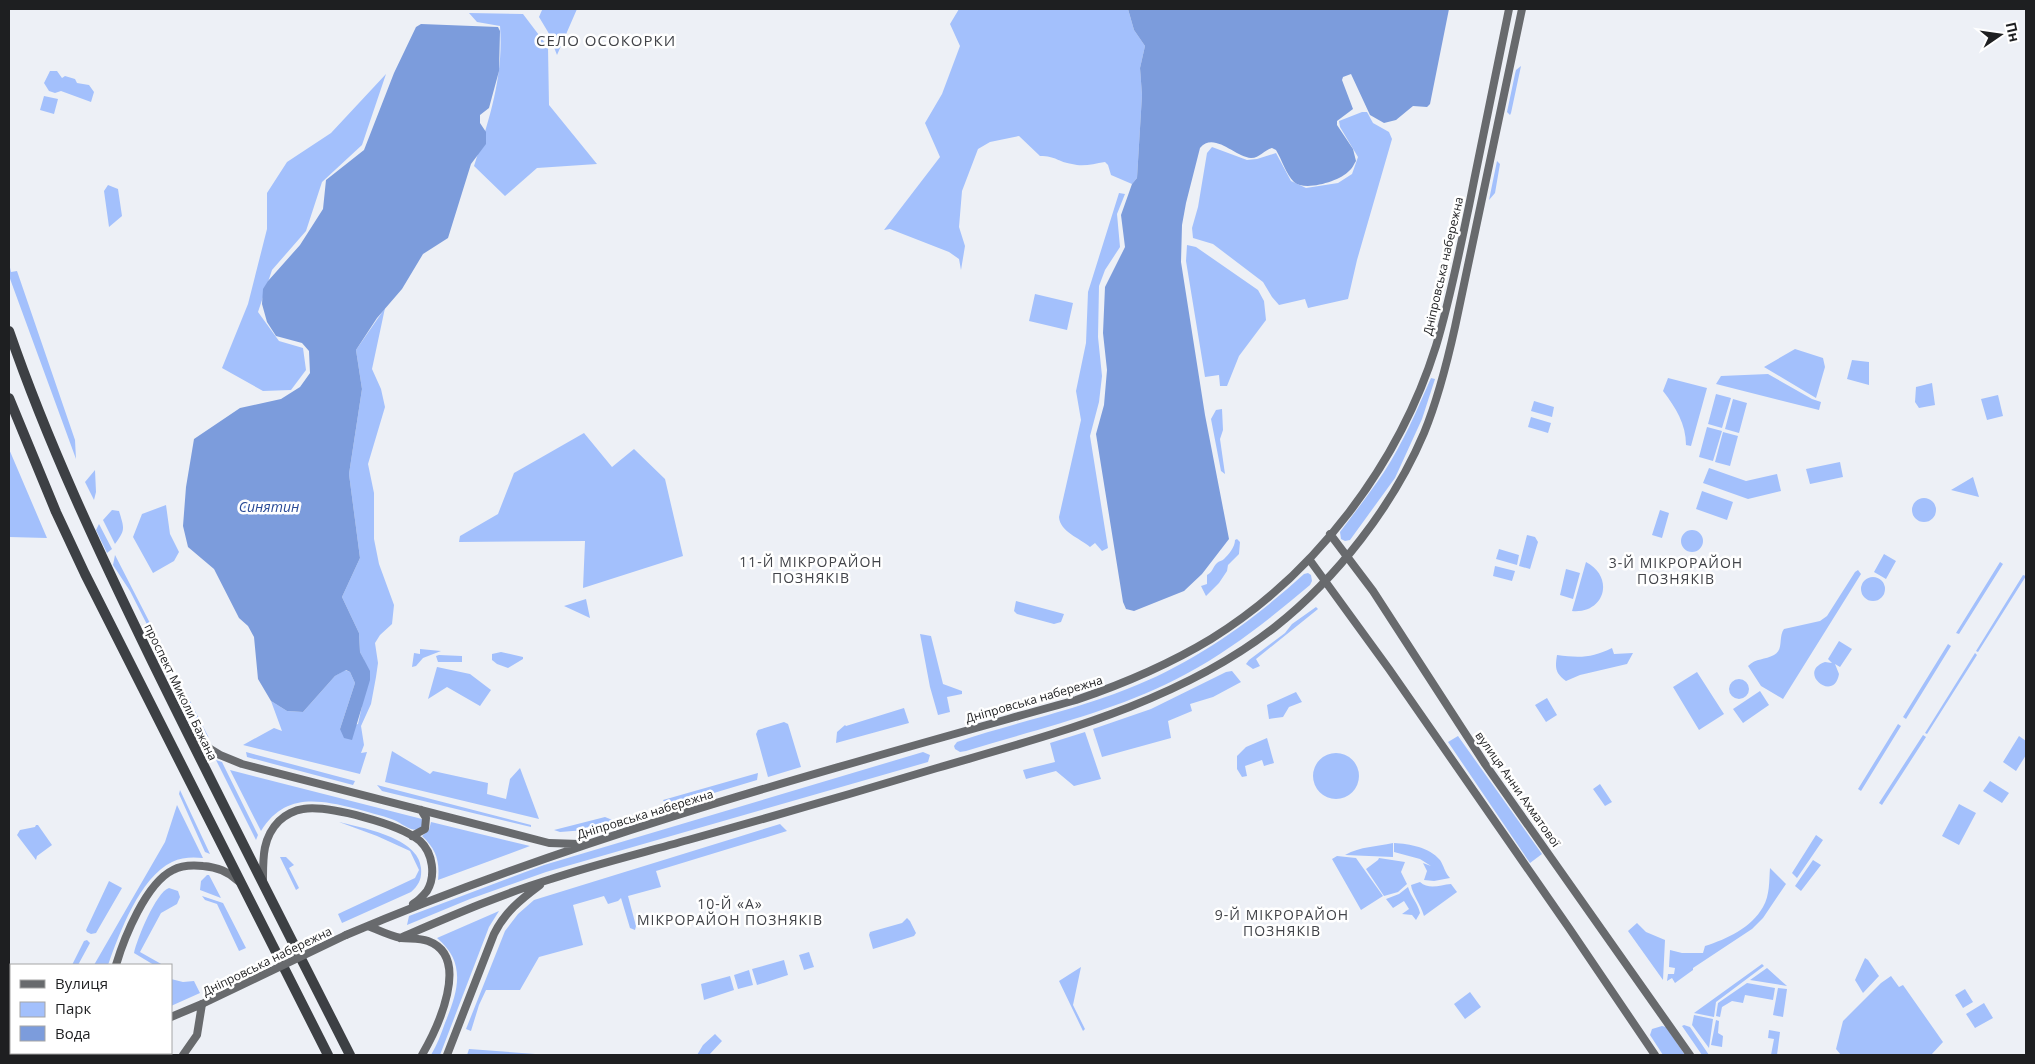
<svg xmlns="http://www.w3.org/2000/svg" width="2035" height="1064" viewBox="0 0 2035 1064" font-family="'Open Sans',sans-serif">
<rect width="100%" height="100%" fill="#edf0f6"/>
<!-- green -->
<path fill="#a3c0fc" d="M544,9H577L557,55L548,32L539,17L542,10Z
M959,9H1128L1134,30L1145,46L1140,68L1142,95L1137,178L1132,184L1111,175L1108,165L1105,162C1093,164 1083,167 1072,164C1058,162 1056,156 1040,156L1019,136L990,142L978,149L962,191L959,227L965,246L961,270L959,259L949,252L890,229L884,230L940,157L925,123L942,94L960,46L950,24Z
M469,13L523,14L548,47L549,105L597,164L537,168L505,196L474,166C489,121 504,75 500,26L477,22Z
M1521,66L1511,113L1510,115L1507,112L1515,74L1516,70Z
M50,71H57L62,78L65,76L75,79L77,83L89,85L94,92L91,102L61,91L55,93L49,91L44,83Z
M386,74L362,145L322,182L306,231L272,270L258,312L279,341L303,348L306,370L291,390L263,391L222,368L248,304L267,229V193L287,162L331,133Z
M44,96L58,99L54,114L40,110Z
M1362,112H1367L1373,123L1389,132L1392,139L1357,260L1348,299L1308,308L1305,299L1279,305L1272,297L1263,282L1213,244L1193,238L1192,228L1198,207L1207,153L1212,147L1247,160L1257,159L1276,153L1291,181L1306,188L1338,183L1352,174L1358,157L1340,127L1339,121Z
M1497,161L1500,164L1495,193L1489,200Z
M108,185L118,189L122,216L109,227L104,191Z
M1119,193L1125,194L1117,214L1120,247L1105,270L1099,286L1098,337L1102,376L1099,402L1090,436L1108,548L1102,551L1095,543L1090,547C1080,538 1060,532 1059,517L1081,420L1076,391L1086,343L1088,292Z
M1187,245L1196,247L1258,290L1264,301L1266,320L1239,356L1227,386H1220L1219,375L1205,377L1186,261Z
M9,263L11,272L17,271L75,440L76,459L9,276Z
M1035,294L1073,303L1067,330L1029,321Z
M385,308L372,369L381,389L385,407L368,464L374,493V539L379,564L394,605L392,624L380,635L375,643L378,663L376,677L371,704L361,726L364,745L361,753L367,752L360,774L243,745L274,728L282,731L271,701L287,711L303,712L335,676L345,670L350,672L355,683L340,729L358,724L362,706L364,660L360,652L359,633L342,597L360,558L349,474L362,389L356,350Z
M1795,349L1823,358L1825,367L1816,398L1764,367Z
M1852,360L1869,362V385L1847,379Z
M1768,374L1812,399L1821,402L1819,410L1716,384L1721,376Z
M1431,378L1435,379L1422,419L1395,478L1350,540L1345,541L1341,539L1340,532C1355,512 1370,493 1384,472C1403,443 1417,410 1431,378Z
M1668,378L1707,388L1691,446L1686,445C1686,424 1676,408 1663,391Z
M1932,383L1935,405L1919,408L1915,402L1916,387Z
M1716,394L1731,398L1722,428L1708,424Z
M1998,395L2003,416L1987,420L1981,399Z
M1733,399L1747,403L1739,433L1725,429Z
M1534,401L1554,407L1552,417L1531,411Z
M1222,409L1223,430L1220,439L1225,474L1221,471L1211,419L1216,410Z
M1531,417L1551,423L1548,433L1528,427Z
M1707,427L1722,431L1713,461L1699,457Z
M1723,432L1738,436L1730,466L1715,462Z
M584,433L612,467L634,449L665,479L683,556L583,588L585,541L459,542L460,536L498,514L514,473Z
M9,449L47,538L9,537Z
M1840,462L1843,477L1810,484L1806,469Z
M1709,468L1746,481L1777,474L1781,491L1748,499L1703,483Z
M95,470L96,492L94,500L85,482Z
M1973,477L1979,497L1951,490Z
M1702,491L1733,502L1727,520L1696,509Z
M1912 510a12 12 0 1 1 24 0a12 12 0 1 1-24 0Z
M166,505L170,534L179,552L174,561L153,573L133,537L142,514Z
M112,510L119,511C124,528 126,529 115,544L103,520Z
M1660,510L1669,513L1662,538L1652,535Z
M99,524L112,549L107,553L96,530Z
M1681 541a11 11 0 1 1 22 0a11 11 0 1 1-22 0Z
M1527,535L1535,537L1538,542L1530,569L1519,566Z
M1237,539L1240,542L1239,554L1228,565L1227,571L1219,583L1206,596L1201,586L1207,584V575C1213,572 1212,568 1217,563C1219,561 1222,561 1224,559C1229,554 1235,547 1235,540Z
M1499,549L1519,555L1517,565L1496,559Z
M1884,554L1896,561L1886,579L1874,572Z
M115,555L209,738L198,725L130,591L113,565Z
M1586,562C1615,577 1605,614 1572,611Z
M2000,562L2003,564L1959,634L1956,633Z
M1495,566L1515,571L1512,581L1493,576Z
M1566,569L1580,573L1573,599L1560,595Z
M1858,570L1861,574L1783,699L1761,686L1748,666C1756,658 1765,660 1774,655C1784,650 1778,637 1784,629L1820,621L1827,616L1855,572Z
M1308,573L1311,575L1312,581L1310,585C1271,618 1231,650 1186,674C1118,711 1040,728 966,751L960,752L955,749L954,746L957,742C1013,723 1072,711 1127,689C1194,663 1251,622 1304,574Z
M2023,575L2026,576L1978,652L1976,651Z
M1861 589a12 12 0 1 1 24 0a12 12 0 1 1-24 0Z
M586,599L590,618L564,606Z
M1016,601L1064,614L1061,622L1054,624L1017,614L1014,611Z
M1316,607L1318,609L1256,659L1260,666L1253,669L1246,664L1249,660L1285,633L1292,624Z
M920,634L931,636L943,684L962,691V694L947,697L950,712L938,715L930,687Z
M1839,641L1852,649L1840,667L1835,664L1839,674C1834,704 1796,672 1825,662L1832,663L1828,659Z
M1948,644L1951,646L1906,719L1903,717Z
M1612,648L1614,654L1633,653L1627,664L1580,675L1566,681C1555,673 1555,668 1557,655C1579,658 1592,658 1612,648Z
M420,649L441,651L423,658L416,666L412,667L414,653L420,654Z
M501,652L523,657V659L508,668L497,664L492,660V654Z
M1975,653L1977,655L1927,734L1925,733Z
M439,655L462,656V662H438L436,656Z
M437,667L470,674L491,690L480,706L447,687L428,699Z
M1232,671L1241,682L1213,697L1190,704L1192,711L1168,721L1171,738L1102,757L1093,729L1151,709L1226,672Z
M1697,672L1724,714L1699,730L1673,687Z
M1729 689a10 10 0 1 1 20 0a10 10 0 1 1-20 0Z
M1760,691L1769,705L1743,723L1733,709Z
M1296,692L1302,702L1289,707L1283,717L1269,719L1267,705Z
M1547,698L1557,715L1546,722L1535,705Z
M904,708L909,723L836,743L837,732L845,725L846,726Z
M784,722L788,724L801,767L768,777L756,734L758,730Z
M1898,724L1901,726L1861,791L1858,789Z
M1085,732L1101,779L1074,786L1056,771L1026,779L1023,770L1055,762L1050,743Z
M1923,735L1926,737L1882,805L1879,803Z
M1458,736L1542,854L1530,863L1448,742Z
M2019,736L2026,741V755L2016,771L2003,762Z
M1267,738L1274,763L1264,766L1262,760L1245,766L1247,776L1242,777L1237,769V756L1246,747Z
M392,751L430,774L433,771L488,783L487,794L506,799L510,779L520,768L539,819L385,782Z
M246,752L355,781L353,785L247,757Z
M923,752L930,755L928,762L546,872L470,899L407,925L409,916L544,865Z
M1313 776a23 23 0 1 1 46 0a23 23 0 1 1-46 0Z
M216,760L222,762L258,835L256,840Z
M230,770L422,819V828C413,834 403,824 394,820C381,815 367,812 353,808C316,799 284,794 261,831Z
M758,773L757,780L674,805L665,803L663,800Z
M1990,781L2009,793L2002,803L1983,791Z
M1600,784L1612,802L1605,806L1593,789Z
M377,785L531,825V827L382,791Z
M180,790L210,854L205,852L179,794Z
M1959,804L1976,813L1959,845L1942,836Z
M177,805L203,858C193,857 182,857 172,862C140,877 119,934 108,965H94L165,842Z
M605,817L620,823L598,829L560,832L554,830Z
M339,822C363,828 419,838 421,868C422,879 419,885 411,892L342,923L338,914L415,878L419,870L410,851L377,836Z
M431,822L530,846L438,880C440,861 436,849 422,836L429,830Z
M780,824L787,831L656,871L661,887L628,896L636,926L635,930L630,928L621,898L618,901L608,904L604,896L573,905L583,945L539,957L520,990H486L479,1005L471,1031L466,1029L505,931L518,914L534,900Z
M36,825H38L52,845L37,856L36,860L17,835L20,830L35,827Z
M1816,835L1823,840L1797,878L1792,873Z
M1393,843V857L1345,855C1361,846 1376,847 1393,843Z
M1394,843C1410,844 1429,847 1440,860C1444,866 1445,873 1450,878L1434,881L1424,880L1427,871L1423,863L1431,866L1420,859L1394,852Z
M1337,856L1356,858L1383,896L1361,910L1332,859Z
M280,857H286L294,865L289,868L299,888L296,890Z
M1379,858L1405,862L1401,872L1407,884L1398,892L1384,896L1366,869L1378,860Z
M1813,860L1821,865L1801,891L1795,886Z
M1770,868L1786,884L1763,918L1752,929L1693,968V970L1675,983L1672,978L1667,981L1668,974H1674L1675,968L1669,967L1670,950L1682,953H1703L1705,946C1727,939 1751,928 1763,907C1770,895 1769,881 1770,868Z
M207,875H209L221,898L200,890L201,881Z
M109,881L122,888L96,933L91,934L87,932L86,930Z
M1420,882C1429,890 1440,885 1451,884L1457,892L1424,916C1421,905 1412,894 1411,885Z
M1408,887C1411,897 1418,903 1420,913L1416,920L1412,915L1402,914L1409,909L1404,901L1393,908L1386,899L1399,894Z
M169,888L178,891L180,897L177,904L161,913L140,952L163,965H154L134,953C137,939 156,892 169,888Z
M202,896L223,903L246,948L239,951L217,904L205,900Z
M499,911L489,927L440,1055H431C437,1045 441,1034 445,1023C458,991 467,963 437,938Z
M907,918L910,921L916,933L914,936L873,949L869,935L870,932L902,923Z
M1637,923L1646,932L1665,940L1663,980L1628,931Z
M87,940L90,943L78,965H72L84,941Z
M809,952L814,967L804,970L799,955Z
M1865,958L1868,960L1879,976L1863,993L1855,980Z
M784,960L788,975L757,985L752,969Z
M1762,964L1764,966L1716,1002L1714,1017L1694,1013Z
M1081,967L1073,1005L1085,1029L1083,1031L1059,981Z
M1767,968L1787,986L1750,980Z
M749,970L753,985L738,989L734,975Z
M730,976L734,990L704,1000L701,984Z
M1891,976L1899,987L1903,985L1943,1042L1931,1055H1841L1836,1049L1843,1021L1881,983Z
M171,979L183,982L194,981L200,993L171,1006Z
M1747,983L1775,988L1773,1000L1745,995L1743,1003L1732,1001L1722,1007L1720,1017L1716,1016L1718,1003Z
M1778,988L1787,989L1783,1017L1773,1015Z
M1965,989L1973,1002L1963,1008L1955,995Z
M1470,992L1481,1007L1465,1019L1454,1004Z
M1984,1003L1993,1018L1975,1028L1966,1014Z
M1694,1015L1713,1019L1709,1048L1692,1025Z
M1716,1020L1719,1021L1718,1033L1723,1036L1722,1047L1711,1045Z
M1684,1025L1690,1027L1709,1055H1702L1682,1026Z
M1662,1026L1666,1027L1685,1055H1663L1650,1035L1652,1029Z
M1769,1030L1780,1032L1777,1055H1771L1774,1039L1768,1038Z
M715,1034L722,1041L709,1055H697L703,1045Z
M469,1049L549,1055H467Z"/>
<!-- water -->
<path fill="#7c9cdc" d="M1128,9H1449L1430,104L1427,107L1413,106L1396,120L1384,123L1370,115L1351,74L1343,77L1342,80L1353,109L1337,121V125L1353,149L1356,161C1354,164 1352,169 1349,171C1340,181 1305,192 1294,182C1286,174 1282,160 1276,150L1272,148C1264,150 1260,158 1251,158C1235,157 1214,131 1200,148L1186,203L1182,225L1181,262L1205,415L1229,539L1202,574L1184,591L1134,611L1126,609L1123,602L1096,434L1104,405L1107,370L1103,333L1105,287L1125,247L1121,215L1132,184L1137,178L1142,95L1140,68L1145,46L1134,30Z
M421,24L498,27L500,31L499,71L489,108L480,115V123L486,132V144L471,164L448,238L423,254L402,289L377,318L356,350L362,389L349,474L360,558L342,597L359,633L360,652L370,671V680L352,740L344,738L340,729L355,683L350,672L346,670L335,676L303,712L287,711L271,701L258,679L254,637L248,626L239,618L214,569L188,547L183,526L186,487L194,439L240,408L281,399L300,387L310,373L309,351L302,343L276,336L267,322L262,304L263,289L268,281L300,245L323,209L326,180L364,150L394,73L416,27Z"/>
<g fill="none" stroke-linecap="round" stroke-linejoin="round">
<!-- secondary -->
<path stroke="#686a6d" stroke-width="8" d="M1330,534L1373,591L1485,764L1690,1055
M1309,559L1389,669L1569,928L1655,1055
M189,736L220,755L242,764L549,843L580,844
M412,836L425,829L426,818L421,810
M263,882C263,859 262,838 279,821C285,815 295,810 303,809C328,805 400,824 420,841C433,853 436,876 427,891C423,896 418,901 413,904
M368,926C378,930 390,936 401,938C410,939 420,938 428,941C472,957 437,1029 422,1055
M346,935C581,835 830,769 1076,700C1123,684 1168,665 1211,639C1316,574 1399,464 1436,346C1450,300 1459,253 1469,206C1482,140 1496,74 1509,9
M400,938C449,917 499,895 551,879C596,864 642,853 688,840C771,817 854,793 937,768C1053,734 1178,703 1275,627C1337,578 1393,506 1424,433C1438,399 1447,363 1455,327L1522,9
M116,965C124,938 146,883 173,870C182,865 193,865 203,866C217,867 228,871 238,881
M171,1017L202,1004
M183,1055L197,1035L202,1004
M447,1055L494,934C505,912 520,900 540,885"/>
<!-- trunk -->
<path stroke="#3d4044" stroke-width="10" d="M9,331C48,444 99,552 151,659C216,792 283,923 350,1055
M9,398L56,512L85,574L328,1055"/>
<!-- secondary-bridge -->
<path stroke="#686a6d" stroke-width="8" d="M202,1004L346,935"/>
</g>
<g text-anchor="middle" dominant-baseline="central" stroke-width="5" stroke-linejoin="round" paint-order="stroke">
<!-- street labels -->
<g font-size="12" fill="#1e1f21" stroke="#fff">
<text transform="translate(1443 266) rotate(-77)">Дніпровська набережна</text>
<text transform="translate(181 692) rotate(64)">проспект Миколи Бажана</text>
<text transform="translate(1034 699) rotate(-16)">Дніпровська набережна</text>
<text transform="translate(1518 789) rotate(55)">вулиця Анни Ахматової</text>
<text transform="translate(645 814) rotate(-17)">Дніпровська набережна</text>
<text transform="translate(267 961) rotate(-26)">Дніпровська набережна</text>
</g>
<!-- water labels -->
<g font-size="14" font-style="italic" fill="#294a96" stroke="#fff">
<text x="269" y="506">Синятин</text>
</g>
<!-- neighbourhood labels -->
<g font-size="14" letter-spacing="1" fill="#414348" stroke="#fff">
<text x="811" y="561">11-Й МІКРОРАЙОН<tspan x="811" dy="16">ПОЗНЯКІВ</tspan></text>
<text x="1676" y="562">3-Й МІКРОРАЙОН<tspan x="1676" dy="16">ПОЗНЯКІВ</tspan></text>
<text x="730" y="903">10-Й «А»<tspan x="730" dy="16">МІКРОРАЙОН ПОЗНЯКІВ</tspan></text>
<text x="1282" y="914">9-Й МІКРОРАЙОН<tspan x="1282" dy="16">ПОЗНЯКІВ</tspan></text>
</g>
<!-- quarter labels -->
<g font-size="15" letter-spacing="1" fill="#414348" stroke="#fff">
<text x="606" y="40">СЕЛО ОСОКОРКИ</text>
</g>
</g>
<!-- border -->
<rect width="2035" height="1064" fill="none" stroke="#1e1f21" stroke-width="20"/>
<!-- legend -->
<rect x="10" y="964" width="162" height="90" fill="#ffffff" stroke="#a5a5a6"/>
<rect x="20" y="980" width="25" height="8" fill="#686a6d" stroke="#a5a5a6"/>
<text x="55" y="989" font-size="15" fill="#1e1f21">Вулиця</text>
<rect x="20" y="1002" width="25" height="15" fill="#a3c0fc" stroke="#a5a5a6"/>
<text x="55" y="1014" font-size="15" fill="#1e1f21">Парк</text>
<rect x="20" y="1026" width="25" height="15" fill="#7c9cdc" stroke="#a5a5a6"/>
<text x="55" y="1039" font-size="15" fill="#1e1f21">Вода</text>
<!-- north arrow -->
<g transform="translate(2000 35) rotate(77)" stroke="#ffffff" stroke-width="4" paint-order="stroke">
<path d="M0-4L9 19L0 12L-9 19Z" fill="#1e1f21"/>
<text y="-8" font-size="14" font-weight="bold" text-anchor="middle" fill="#1e1f21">Пн</text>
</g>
</svg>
